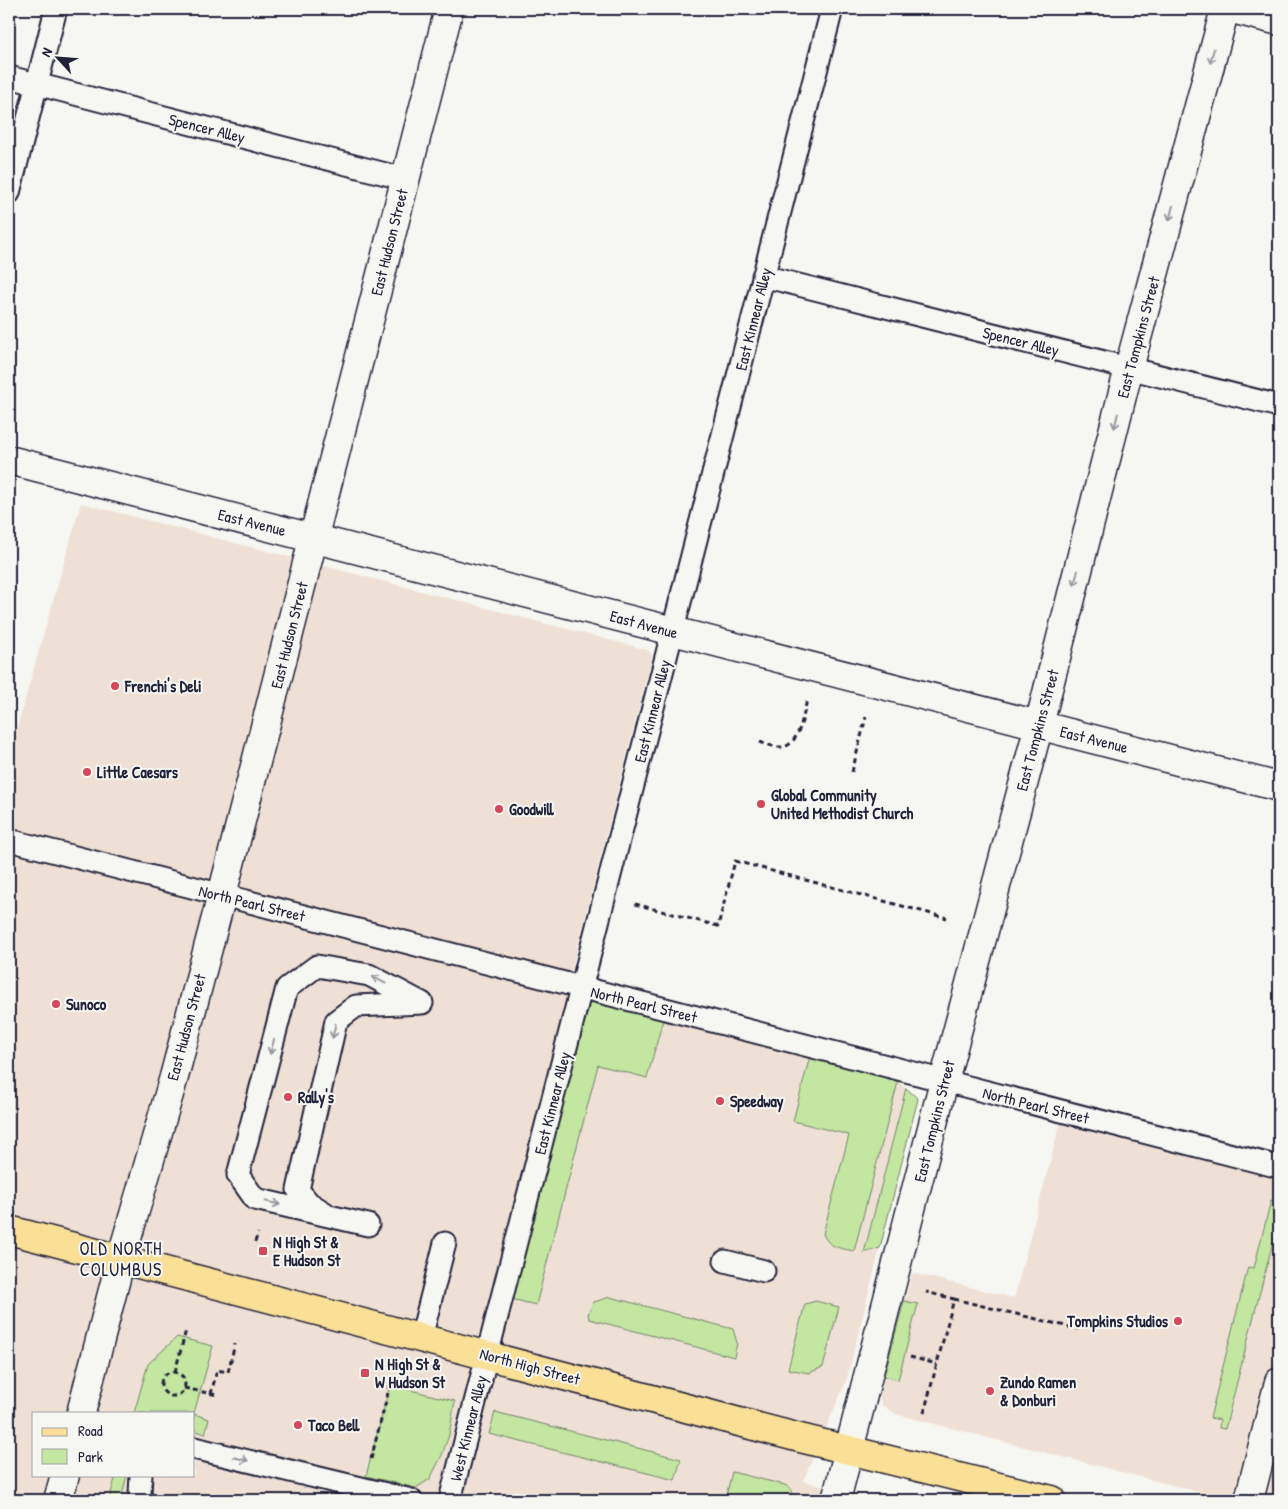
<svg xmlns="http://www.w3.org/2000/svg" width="1288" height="1509" viewBox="0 0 1288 1509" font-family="'Patrick Hand',sans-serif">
<rect width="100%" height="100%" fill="#f6f6f2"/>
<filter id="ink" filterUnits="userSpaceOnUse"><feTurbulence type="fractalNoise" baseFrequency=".02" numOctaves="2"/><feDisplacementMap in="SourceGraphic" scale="10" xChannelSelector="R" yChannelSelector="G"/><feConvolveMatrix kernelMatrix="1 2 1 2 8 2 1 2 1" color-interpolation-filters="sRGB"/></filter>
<g filter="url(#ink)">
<!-- built -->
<path fill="#efe0d5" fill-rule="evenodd" d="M81,503L648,650L652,656L565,996L881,1074L898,1082L910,1091L918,1099L846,1382L803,1481L875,1500H9V756ZM34,1413H194V1475H34Z
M1060,1124L1279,1179V1500H1230L896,1414L882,1405L879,1394L912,1273L1014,1298Z"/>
<!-- green -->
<path fill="#c3e6a0" stroke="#72846e" d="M586,1001L663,1020L647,1078L598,1065L536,1305L515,1300L511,1293Z
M810,1056L881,1074L898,1082L854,1251C840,1248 829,1248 823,1234L849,1135L793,1121Z
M906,1088L918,1099L880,1248L864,1253Z
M1271,1200L1279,1202V1218L1225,1429L1219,1428L1220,1420L1210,1418L1248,1267L1254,1268Z
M610,1297L733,1329L737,1343L734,1357L589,1319L588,1314L594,1302Z
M816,1301L839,1307L823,1367L809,1373L788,1369L805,1304Z
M904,1301L918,1304L898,1380L884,1376Z
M177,1337L213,1346L194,1413H134L148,1364Z
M390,1385L455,1401L449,1435L442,1455L430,1479L416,1488L366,1476Z
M495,1412L681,1459L675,1480L489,1434Z
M194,1414L209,1419L205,1434L194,1430Z
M732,1472L785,1485L792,1490L791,1500H725Z
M116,1475H127L121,1500H109Z"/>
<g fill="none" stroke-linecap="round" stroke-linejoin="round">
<defs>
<path id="lane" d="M9,77L405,179
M9,193L56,9
M763,276L1279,406
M9,840L1279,1167
M325,1213L309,1203L298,1190L336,1021L356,1006L422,1003
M368,1225L255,1199L238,1175L287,988L317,966L369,975L422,1003
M725,1261L764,1271
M421,1338L445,1243
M194,1448L411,1500
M141,1475L140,1494L142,1500
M450,1500L832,9"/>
<path id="street" d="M1232,9L1279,21
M9,460L1279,787
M836,1500L944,1081L1039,725L1129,368L1225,9
M1249,1500L1279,1382"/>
<path id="secondary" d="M81,1413L121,1259L174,1077L222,895L449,9
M58,1500L65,1475"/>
<path id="primary" d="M9,1230L800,1438L1052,1500"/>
</defs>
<!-- lane casing -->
<use href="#lane" stroke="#22223b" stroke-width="25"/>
<!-- street casing -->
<use href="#street" stroke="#22223b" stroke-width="31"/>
<!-- secondary casing -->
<use href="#secondary" stroke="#22223b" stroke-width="31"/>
<!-- primary casing -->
<use href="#primary" stroke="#22223b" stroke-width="31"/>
<!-- path -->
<path stroke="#22223b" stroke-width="3" stroke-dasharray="5 4" stroke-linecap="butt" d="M760,742C766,744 773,747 779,747C799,749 803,715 807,700
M852,772L866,717
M635,904L718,926L735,861L947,918
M255,1242L258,1233
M954,1299L1078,1329
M910,1357L937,1364
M175,1372L186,1330
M161 1384a12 12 0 1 1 24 0a12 12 0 1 1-24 0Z
M184,1388L217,1395
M211,1394L217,1370L228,1372L235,1344
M924,1413L954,1299L926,1292
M371,1459L390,1385"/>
<!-- lane -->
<use href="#lane" stroke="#f6f6f2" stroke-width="21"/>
<!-- street -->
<use href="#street" stroke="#f6f6f2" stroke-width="28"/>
<!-- secondary -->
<use href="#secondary" stroke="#f6f6f2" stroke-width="28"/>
<!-- primary -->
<use href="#primary" stroke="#fadf96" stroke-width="28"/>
</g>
<!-- one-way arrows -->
<defs><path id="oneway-shaft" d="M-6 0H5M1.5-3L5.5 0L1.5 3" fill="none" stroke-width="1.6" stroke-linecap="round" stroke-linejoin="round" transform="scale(1.25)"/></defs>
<g stroke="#9797a0">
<use href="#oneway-shaft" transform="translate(1212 56) rotate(105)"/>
<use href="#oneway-shaft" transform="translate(1171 213) rotate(105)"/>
<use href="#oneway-shaft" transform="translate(1116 421) rotate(104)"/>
<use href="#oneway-shaft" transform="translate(1076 578) rotate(104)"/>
<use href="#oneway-shaft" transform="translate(379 980) rotate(-152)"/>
<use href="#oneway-shaft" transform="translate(334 1031) rotate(102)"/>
<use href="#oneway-shaft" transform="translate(272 1047) rotate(105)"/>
<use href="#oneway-shaft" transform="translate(273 1203) rotate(14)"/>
<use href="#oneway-shaft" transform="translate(241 1459) rotate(14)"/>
</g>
</g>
<!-- markers -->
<g fill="#d1495b" stroke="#f6f6f2" stroke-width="2">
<circle cx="115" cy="686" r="5"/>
<circle cx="87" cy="772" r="5"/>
<circle cx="761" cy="804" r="5"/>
<circle cx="499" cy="809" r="5"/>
<circle cx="56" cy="1004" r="5"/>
<circle cx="288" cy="1097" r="5"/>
<circle cx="720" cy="1101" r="5"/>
<rect x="258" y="1246" width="10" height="10" rx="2.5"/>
<circle cx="1178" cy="1321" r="5"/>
<rect x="360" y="1368" width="10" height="10" rx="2.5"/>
<circle cx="990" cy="1391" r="5"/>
<circle cx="298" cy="1425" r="5"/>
</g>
<g text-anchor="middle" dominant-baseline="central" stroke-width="4" stroke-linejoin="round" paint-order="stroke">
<!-- street labels -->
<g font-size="16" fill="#22223b" stroke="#f6f6f2">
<text transform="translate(207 128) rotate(14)">Spencer Alley</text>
<text transform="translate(389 242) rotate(-76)">East Hudson Street</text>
<text transform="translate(753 319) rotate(-76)">East Kinnear Alley</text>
<text transform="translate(1138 337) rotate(-75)">East Tompkins Street</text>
<text transform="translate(1021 341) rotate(14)">Spencer Alley</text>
<text transform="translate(252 522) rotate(14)">East Avenue</text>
<text transform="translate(644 624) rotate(15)">East Avenue</text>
<text transform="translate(289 635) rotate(-76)">East Hudson Street</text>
<text transform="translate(652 711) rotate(-76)">East Kinnear Alley</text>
<text transform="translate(1037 730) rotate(-75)">East Tompkins Street</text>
<text transform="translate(1094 739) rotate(14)">East Avenue</text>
<text transform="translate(252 903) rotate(14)">North Pearl Street</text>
<text transform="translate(644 1004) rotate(14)">North Pearl Street</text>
<text transform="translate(186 1027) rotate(-75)">East Hudson Street</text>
<text transform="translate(552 1103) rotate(-76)">East Kinnear Alley</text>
<text transform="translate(1036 1105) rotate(14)">North Pearl Street</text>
<text transform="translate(934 1121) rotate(-76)">East Tompkins Street</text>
<text transform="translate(530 1366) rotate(15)">North High Street</text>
<text transform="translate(468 1428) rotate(-76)">West Kinnear Alley</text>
</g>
<!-- poi labels -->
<g font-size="16" font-weight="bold" fill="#22223b" stroke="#f6f6f2" text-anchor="start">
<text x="125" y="686">Frenchi's Deli</text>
<text x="97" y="772">Little Caesars</text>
<text x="771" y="795">Global Community<tspan x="771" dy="18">United Methodist Church</tspan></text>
<text x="509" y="809">Goodwill</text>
<text x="66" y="1004">Sunoco</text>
<text x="298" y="1097">Rally's</text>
<text x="730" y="1101">Speedway</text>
<text x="273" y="1242">N High St &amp;<tspan x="273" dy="18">E Hudson St</tspan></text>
<text x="1168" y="1321" text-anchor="end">Tompkins Studios</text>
<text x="375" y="1364">N High St &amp;<tspan x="375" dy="18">W Hudson St</tspan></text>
<text x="1000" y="1382">Zundo Ramen<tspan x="1000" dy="18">&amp; Donburi</tspan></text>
<text x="308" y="1425">Taco Bell</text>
</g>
<!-- neighbourhood labels -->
<g font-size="18" letter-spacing="1" fill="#22223b" stroke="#f6f6f2">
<text x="121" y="1248">OLD NORTH<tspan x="121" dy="21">COLUMBUS</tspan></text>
</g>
</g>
<!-- margin -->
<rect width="1288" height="1509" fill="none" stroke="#f6f6f2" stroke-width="30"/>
<rect x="15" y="15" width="1258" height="1479" fill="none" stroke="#22223b" stroke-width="2" filter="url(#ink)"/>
<!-- legend -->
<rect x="32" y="1412" width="162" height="65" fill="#f6f6f2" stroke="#a1a1a9"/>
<rect x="42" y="1428" width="25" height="8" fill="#fadf96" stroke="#a1a1a9"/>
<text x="78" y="1436" font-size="15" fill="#22223b">Road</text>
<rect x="42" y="1449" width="25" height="15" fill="#c3e6a0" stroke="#a1a1a9"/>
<text x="78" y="1462" font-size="15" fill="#22223b">Park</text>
<!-- north arrow -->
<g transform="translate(58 58) rotate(296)" stroke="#f6f6f2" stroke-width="4" paint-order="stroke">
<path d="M0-4L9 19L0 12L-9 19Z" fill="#22223b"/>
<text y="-8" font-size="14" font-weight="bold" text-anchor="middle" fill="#22223b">N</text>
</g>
</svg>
